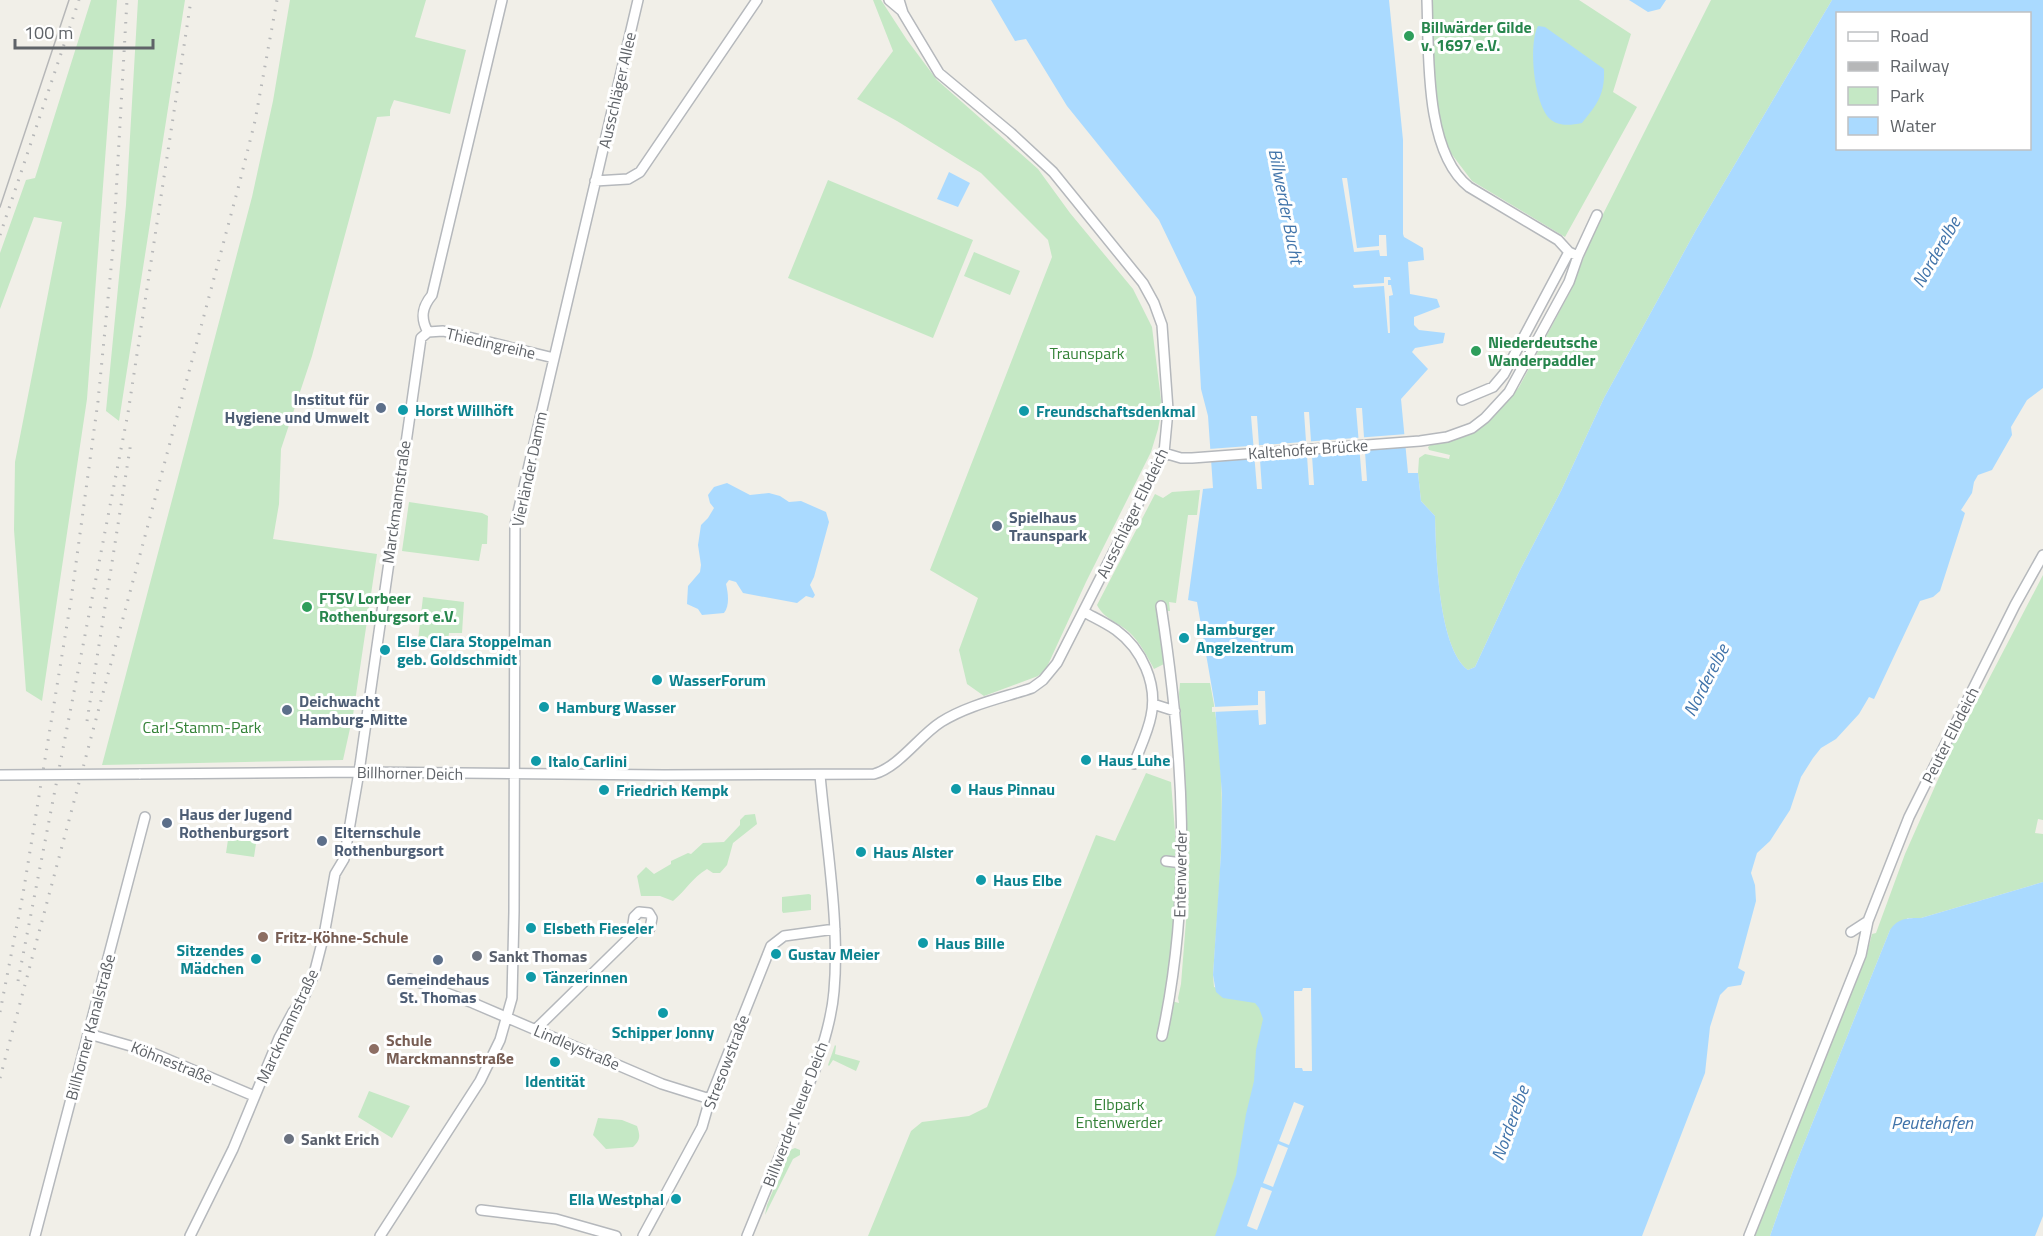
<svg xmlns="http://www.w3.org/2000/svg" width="2043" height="1236" viewBox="0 0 2043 1236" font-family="'Titillium Web',sans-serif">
<rect width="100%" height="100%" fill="#f1efe8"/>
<!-- green -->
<path fill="#c5e8c5" d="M91,0H117L87,399L42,701L26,691L14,530L15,462L62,222L34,217L0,309V253L26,180L35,178Z
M138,0H185L119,421L106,411L126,205Z
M290,0H426L415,37L466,50L450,114L394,100L390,110V116L377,117L312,356L281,449L279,504L273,539L377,554L353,715L343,760L102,765L252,197L273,101Z
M873,0H881L907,40L937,80L1038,169L1070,213L1133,289L1152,327L1162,408L1158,429L1151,452L1086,582L1046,669L1038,676L984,696L967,684L959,650L978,598L930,570L1052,257L1048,240L981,173L897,121L857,99L893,51Z
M1431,0H1579L1631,34L1613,92L1637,107L1565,237L1472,181L1450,152L1435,114Z
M1711,0H1832L1696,230L1604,398L1561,491L1518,574L1475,667L1468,670C1438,648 1436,552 1435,516L1421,501L1418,473L1419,458L1425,454L1449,459L1450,455L1429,450L1428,447L1432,444L1460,438L1489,422L1519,387L1570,292L1594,232Z
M828,180L973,240L933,338L788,278Z
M974,252L1020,271L1010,295L964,276Z
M1200,490L1197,515H1188L1176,603L1169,602L1170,611H1166V663L1154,669C1147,656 1140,642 1129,632C1118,622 1104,619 1097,605L1155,494L1163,498L1172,492Z
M409,502L482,513L488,516L487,544H482L479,561L402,551Z
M2043,575V820L2038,819L2035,833L2043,834V882L1921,918H1908L1890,930L1793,1171L1770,1236H1752L1866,957L1872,934L1876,933L1905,854L1944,766V759L1973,701L1980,696Z
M423,597L464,602L462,633H449L448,642L418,640Z
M1180,683H1210C1230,779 1220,878 1213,975L1214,987L1272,1005L1224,1236H868L911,1131L922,1122L969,1116L987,1107L1096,835L1115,841L1146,773L1171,782L1178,869L1168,1000L1179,1003L1178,998L1181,984L1186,921V791L1179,694Z
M755,814L757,824L733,843L727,865L720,873H713L707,869C692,878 686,890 673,901L660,896H641L637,876L646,867L654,874L671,864V861L688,853L691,854L703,843L724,842L740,825V820L745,815Z
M229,833L257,837L254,857L226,853Z
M809,894L811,895V910L783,913L782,911V897Z
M835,1045L836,1046L835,1054L860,1061L856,1071L833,1060L829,1066L828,1065Z
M369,1091L410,1106L392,1138L358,1117Z
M598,1118L622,1120L637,1126C640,1135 641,1140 633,1147L606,1149L593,1135Z
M795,1148L800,1150V1155L793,1159L765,1215L767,1205L790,1150Z"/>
<!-- water -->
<path fill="#aadaff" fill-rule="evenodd" d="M991,0H1389L1403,140V234L1404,237L1423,248L1424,260L1408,262L1410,294L1437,299L1440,307L1414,317V325L1419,330L1445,333L1443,343L1415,348L1412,352L1428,369L1401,399L1408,473H1418L1421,501L1435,516C1436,552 1438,648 1468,670L1475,667L1518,574L1561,491L1604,398L1696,230L1832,0H2043V388L2027,400L2011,427L2012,435L1992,470L1978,475L1974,482L1972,493L1961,510L1965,513L1940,591L1933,597L1920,601L1874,699L1869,697L1859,714L1836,739L1821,748L1813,758L1801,777L1790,810L1770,841L1757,853L1751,873L1755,885L1756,901L1738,968L1745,972L1741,985L1728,987L1720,995L1710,1027L1705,1073L1642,1236H1215L1236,1175L1246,1114L1254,1081L1256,1050L1263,1019L1259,1008L1255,1003L1223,998L1216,992L1213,975L1221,853L1222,794L1215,706L1197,602L1188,600L1203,489L1213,488L1208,416L1201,389L1196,297L1159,220L1067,106L1026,39L1015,41ZM1838,14H2030V148H1838ZM1356,408H1362L1367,481H1362ZM1304,412H1309L1314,485H1309ZM1251,416H1257L1262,489H1257Z
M1629,0H1666L1660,9L1648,12Z
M1538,26L1545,27L1604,69C1605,95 1597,104 1582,123C1571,125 1559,127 1550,119C1534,104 1528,45 1538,26Z
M949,172L970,183L958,207L937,199Z
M727,483L750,495L769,493L780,496L789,502L801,501L826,512L829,522L814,577L810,585L815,595L813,598L806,596L797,603L743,593L736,582L729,580L726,584C728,593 730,605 724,613L702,615L698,609L687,604L688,586L700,572L701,565L698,545L701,525L708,518L714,508L710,503L708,495L714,487Z
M2043,882V1216L2035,1236H1770L1793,1171L1890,930C1898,918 1907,918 1921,918Z"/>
<!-- pier -->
<path fill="#f1efe8" d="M1342,178H1347L1357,248L1379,246V235H1386L1387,256H1380L1379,250L1354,252Z
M1384,277H1390L1391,280H1388V285H1391L1393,295L1389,296L1390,333H1388L1384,286L1354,288L1353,285L1384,283Z
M1407,434V446L1210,461L1209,449Z
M1258,691H1265L1266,724L1259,725L1258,710L1212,712V707L1258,705Z
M1303,988H1311L1312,1071H1303L1302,1068H1295L1294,991H1302Z
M1294,1102L1304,1106L1289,1145L1279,1141Z
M1278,1144L1288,1148L1273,1187L1263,1183Z
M1261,1187L1272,1191L1257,1230L1247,1226Z"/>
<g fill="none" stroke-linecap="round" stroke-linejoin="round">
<defs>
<path id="minor" d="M889,0L902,11
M1427,0C1429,52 1424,152 1469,187L1558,240L1569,252L1578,256
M595,181L628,179L640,172L757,0
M428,332C420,318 422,307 432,295L502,0
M1462,400L1493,387L1504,374L1569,252
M1164,453L1181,458H1192L1420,441L1447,437L1472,428L1485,418L1509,392L1569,282L1578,256L1597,215
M1161,606C1183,750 1193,892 1162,1036
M1084,612C1095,618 1106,623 1116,630C1142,649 1158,684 1151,716C1148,732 1140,748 1134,764
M1153,704L1175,711
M139,774L359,772L664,775L874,774C899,767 919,736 941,722C968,705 1002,698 1032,688L1043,680L1057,663L1164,453L1168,410L1162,325L1154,303L1143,283L1053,172L1011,133L939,73L903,13L899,0
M1166,861L1182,863
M1851,932L1868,921L1909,817L2015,605L2043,555
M410,979L473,1003L662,1084L710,1099
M536,1029L638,929L644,931L650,928L652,918L649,913L639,912L634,917L633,924L638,929
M89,1034L148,1051L254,1096
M481,1210L556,1219L616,1236
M35,1236L145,817
M190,1236L233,1149L279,1038L293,1012L304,997L314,974L324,935L335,874L344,859L359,772L421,338L428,332L443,331L554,358
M380,1236L480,1081L500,1040L512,998L514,912L515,525L638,0
M643,1236L702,1127L710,1099L771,946L784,936L835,929
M747,1236L816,1067C824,1042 832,1016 834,991C840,923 826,843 820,775
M1749,1236L1861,955L1868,921"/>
</defs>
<!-- minor casing -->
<use href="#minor" stroke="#b5b8bc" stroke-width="12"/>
<!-- minor -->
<use href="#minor" stroke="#fff" stroke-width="9"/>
<!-- tram -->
<path stroke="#b6b7b8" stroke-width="1.5" d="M0,207L69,0"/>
<!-- rail -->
<path stroke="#b6b7b8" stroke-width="3" stroke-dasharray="1.5 8" stroke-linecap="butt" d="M0,235L79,0
M87,721L131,442
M18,981L128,413L191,0
M0,1012L23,894L71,600L98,401L113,248L127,0
M0,1078L240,181L255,121L277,0"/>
<defs>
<path id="minor-bridge" d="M0,775L139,774"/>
</defs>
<!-- minor-bridge casing -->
<use href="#minor-bridge" stroke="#b5b8bc" stroke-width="12" stroke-linecap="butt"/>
<!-- minor-bridge -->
<use href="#minor-bridge" stroke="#fff" stroke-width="9"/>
</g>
<!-- markers -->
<g fill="#2e9e5b" stroke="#fff" stroke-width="2">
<circle cx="1409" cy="36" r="6"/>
<circle cx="1476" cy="351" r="6"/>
<circle cx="307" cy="607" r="6"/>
</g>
<g fill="#5c6f8a" stroke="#fff" stroke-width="2">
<circle cx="381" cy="408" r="6"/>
<circle cx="997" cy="526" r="6"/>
<circle cx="287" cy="710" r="6"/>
<circle cx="167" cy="823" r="6"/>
<circle cx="322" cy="841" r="6"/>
<circle cx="438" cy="960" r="6"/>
</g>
<g fill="#0f9aa8" stroke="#fff" stroke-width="2">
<circle cx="403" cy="410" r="6"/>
<circle cx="1024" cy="411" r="6"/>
<circle cx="1184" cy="638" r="6"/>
<circle cx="385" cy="650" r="6"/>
<circle cx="657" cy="680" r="6"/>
<circle cx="544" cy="707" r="6"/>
<circle cx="1086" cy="760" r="6"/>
<circle cx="536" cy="761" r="6"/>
<circle cx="956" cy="789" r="6"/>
<circle cx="604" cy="790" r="6"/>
<circle cx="861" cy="852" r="6"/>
<circle cx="981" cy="880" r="6"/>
<circle cx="531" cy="928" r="6"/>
<circle cx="923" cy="943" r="6"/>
<circle cx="776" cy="954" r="6"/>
<circle cx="256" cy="959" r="6"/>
<circle cx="531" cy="977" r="6"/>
<circle cx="663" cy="1013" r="6"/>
<circle cx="555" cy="1062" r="6"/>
<circle cx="676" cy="1199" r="6"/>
</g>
<g fill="#8d6e63" stroke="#fff" stroke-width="2">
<circle cx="263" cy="937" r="6"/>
<circle cx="374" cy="1049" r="6"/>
</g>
<g fill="#6b7280" stroke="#fff" stroke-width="2">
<circle cx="477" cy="956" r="6"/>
<circle cx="289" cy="1139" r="6"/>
</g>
<g text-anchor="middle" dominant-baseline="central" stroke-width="6" stroke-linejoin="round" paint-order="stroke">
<!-- leisure labels -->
<g font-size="16" font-weight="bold" fill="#27864d" stroke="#fff" text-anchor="start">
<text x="1421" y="27">Billwärder Gilde<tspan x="1421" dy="18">v. 1697 e.V.</tspan></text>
<text x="1488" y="342">Niederdeutsche<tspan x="1488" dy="18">Wanderpaddler</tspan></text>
<text x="319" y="598">FTSV Lorbeer<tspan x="319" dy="18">Rothenburgsort e.V.</tspan></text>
</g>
<!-- street labels -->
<g font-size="16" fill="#5f6368" stroke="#fff">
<text transform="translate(617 90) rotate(-77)">Ausschläger Allee</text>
<text transform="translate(491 343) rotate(13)">Thiedingreihe</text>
<text transform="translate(1308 449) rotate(-4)">Kaltehofer Brücke</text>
<text transform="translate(529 469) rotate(-78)">Vierländer Damm</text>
<text transform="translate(396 502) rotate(-82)">Marckmannstraße</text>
<text transform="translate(1132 513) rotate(-64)">Ausschläger Elbdeich</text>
<text transform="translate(1950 735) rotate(-63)">Peuter Elbdeich</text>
<text transform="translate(410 773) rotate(1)">Billhorner Deich</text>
<text transform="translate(1180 874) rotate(-89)">Entenwerder</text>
<text transform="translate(287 1026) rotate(-65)">Marckmannstraße</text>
<text transform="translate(90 1027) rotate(-75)">Billhorner Kanalstraße</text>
<text transform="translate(577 1047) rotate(23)">Lindleystraße</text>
<text transform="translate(172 1062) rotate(22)">Köhnestraße</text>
<text transform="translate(726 1062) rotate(-69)">Stresowstraße</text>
<text transform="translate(795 1114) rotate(-69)">Billwerder Neuer Deich</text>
</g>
<!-- park labels -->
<g font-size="16" fill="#348238" stroke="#fff">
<text x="1087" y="353">Traunspark</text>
<text x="202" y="727">Carl-Stamm-Park</text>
<text x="1119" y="1104">Elbpark<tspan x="1119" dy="18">Entenwerder</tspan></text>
</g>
<!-- service labels -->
<g font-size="16" font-weight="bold" fill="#4e5e75" stroke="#fff" text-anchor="start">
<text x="369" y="399" text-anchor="end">Institut für<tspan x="369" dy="18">Hygiene und Umwelt</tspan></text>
<text x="1009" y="517">Spielhaus<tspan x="1009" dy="18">Traunspark</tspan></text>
<text x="299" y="701">Deichwacht<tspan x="299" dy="18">Hamburg-Mitte</tspan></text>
<text x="179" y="814">Haus der Jugend<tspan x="179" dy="18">Rothenburgsort</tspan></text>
<text x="334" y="832">Elternschule<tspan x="334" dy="18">Rothenburgsort</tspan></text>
<text x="438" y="979" text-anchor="middle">Gemeindehaus<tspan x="438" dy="18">St. Thomas</tspan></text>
</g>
<!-- culture labels -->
<g font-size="16" font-weight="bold" fill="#0d838f" stroke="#fff" text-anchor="start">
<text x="415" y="410">Horst Willhöft</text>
<text x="1036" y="411">Freundschaftsdenkmal</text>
<text x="1196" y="629">Hamburger<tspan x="1196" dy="18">Angelzentrum</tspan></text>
<text x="397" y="641">Else Clara Stoppelman<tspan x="397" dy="18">geb. Goldschmidt</tspan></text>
<text x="669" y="680">WasserForum</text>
<text x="556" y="707">Hamburg Wasser</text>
<text x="1098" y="760">Haus Luhe</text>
<text x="548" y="761">Italo Carlini</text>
<text x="968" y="789">Haus Pinnau</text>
<text x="616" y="790">Friedrich Kempk</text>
<text x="873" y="852">Haus Alster</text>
<text x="993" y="880">Haus Elbe</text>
<text x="543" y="928">Elsbeth Fieseler</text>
<text x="935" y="943">Haus Bille</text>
<text x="244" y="950" text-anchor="end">Sitzendes<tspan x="244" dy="18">Mädchen</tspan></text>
<text x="788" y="954">Gustav Meier</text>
<text x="543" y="977">Tänzerinnen</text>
<text x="663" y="1032" text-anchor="middle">Schipper Jonny</text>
<text x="555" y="1081" text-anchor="middle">Identität</text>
<text x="664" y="1199" text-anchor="end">Ella Westphal</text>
</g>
<!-- education labels -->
<g font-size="16" font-weight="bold" fill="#785e54" stroke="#fff" text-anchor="start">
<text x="275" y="937">Fritz-Köhne-Schule</text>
<text x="386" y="1040">Schule<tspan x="386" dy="18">Marckmannstraße</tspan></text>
</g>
<!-- worship labels -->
<g font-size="16" font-weight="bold" fill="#5b616d" stroke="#fff" text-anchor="start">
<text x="489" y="956">Sankt Thomas</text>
<text x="301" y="1139">Sankt Erich</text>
</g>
<!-- water labels -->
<g font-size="18" font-style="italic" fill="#4174aa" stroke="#fff">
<text transform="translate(1286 206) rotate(79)">Billwerder Bucht</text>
<text transform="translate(1936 252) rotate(-60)">Norderelbe</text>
<text transform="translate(1706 680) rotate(-63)">Norderelbe</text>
<text x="1932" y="1122">Peutehafen</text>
<text transform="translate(1510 1123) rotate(-70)">Norderelbe</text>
</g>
</g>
<!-- legend -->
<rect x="1836" y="12" width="195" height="138" fill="#ffffff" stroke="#bfc1c3" stroke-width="1.5"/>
<rect x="1848" y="32" width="30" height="9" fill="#ffffff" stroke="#bfc1c3" stroke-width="1.5"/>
<text x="1890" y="42" font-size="18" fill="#5f6368">Road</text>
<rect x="1848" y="62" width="30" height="9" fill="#b6b7b8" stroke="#bfc1c3" stroke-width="1.5"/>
<text x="1890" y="72" font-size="18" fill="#5f6368">Railway</text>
<rect x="1848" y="87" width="30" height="18" fill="#c5e8c5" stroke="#bfc1c3" stroke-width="1.5"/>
<text x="1890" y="102" font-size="18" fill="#5f6368">Park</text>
<rect x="1848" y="117" width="30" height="18" fill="#aadaff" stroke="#bfc1c3" stroke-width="1.5"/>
<text x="1890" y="132" font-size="18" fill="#5f6368">Water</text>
<!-- scale -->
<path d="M15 39v9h138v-9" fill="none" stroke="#5f6368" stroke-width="3"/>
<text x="24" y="39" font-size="18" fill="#5f6368" stroke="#ffffff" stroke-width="4.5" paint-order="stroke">100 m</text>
</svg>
